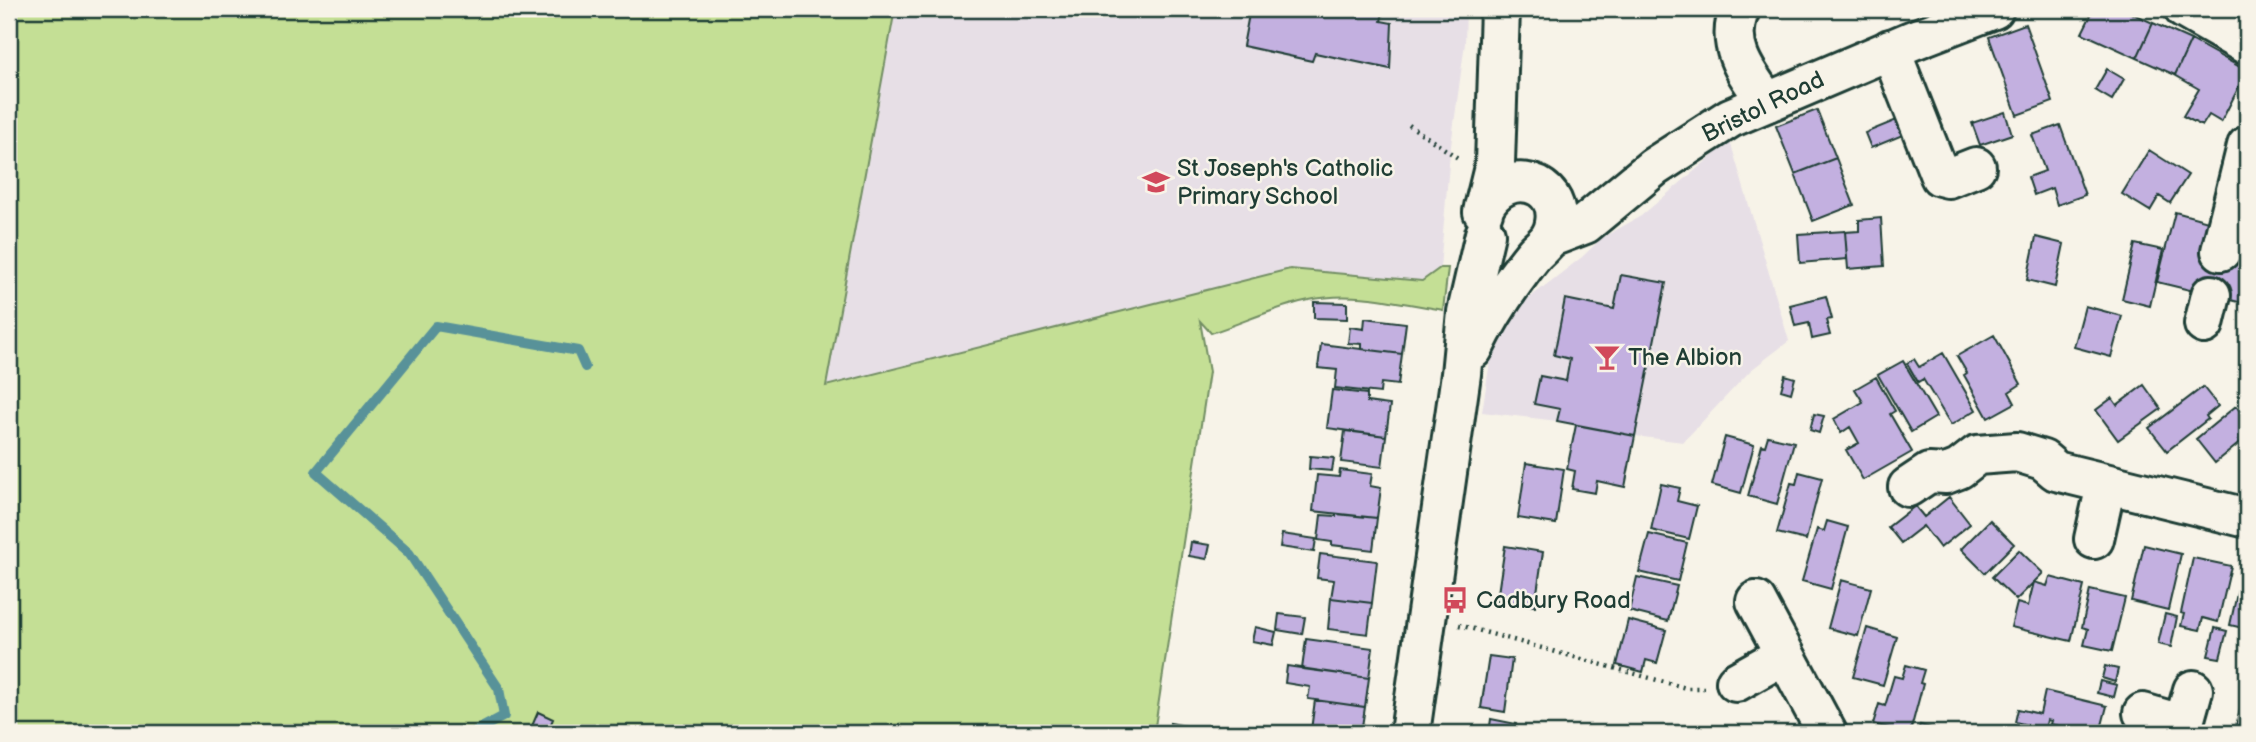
<svg xmlns="http://www.w3.org/2000/svg" width="2256" height="742" viewBox="0 0 2256 742" font-family="'Balsamiq Sans',sans-serif">
<rect width="100%" height="100%" fill="#f7f3e8"/>
<filter id="ink" filterUnits="userSpaceOnUse"><feTurbulence type="fractalNoise" baseFrequency=".0143" numOctaves="2"/><feDisplacementMap in="SourceGraphic" scale="14" xChannelSelector="R" yChannelSelector="G"/><feConvolveMatrix kernelMatrix="1 2 1 2 8 2 1 2 1" color-interpolation-filters="sRGB"/></filter>
<g filter="url(#ink)">
<!-- built -->
<path fill="#e7dfe6" d="M895,9H1466L1465,43L1450,153L1440,268L1422,281L1290,269L825,386Z
M1730,141L1789,341L1751,370L1683,442L1635,436L1557,421L1482,412L1494,336L1511,312L1582,257L1602,238L1641,216Z"/>
<!-- green -->
<path fill="#c4df95" stroke="#728e64" stroke-width="2" d="M9,9H895L826,386L1290,269L1422,281L1440,268H1448L1443,310C1399,303 1353,290 1309,300C1278,306 1242,323 1211,333L1200,321L1209,372L1154,733H9Z"/>
<g fill="none" stroke-linecap="round" stroke-linejoin="round">
<!-- stream -->
<path stroke="#589299" stroke-width="10" d="M472,733L504,716L499,689L409,553L316,472L436,326L578,351L585,367"/>
</g>
<!-- building -->
<path fill="#c3b0e0" stroke="#1f3d34" stroke-width="2" d="M1250,9H1384L1381,21L1392,23L1390,69L1315,53L1312,61L1243,46Z
M2094,9H2122L2153,23L2137,58L2082,33Z
M2153,23L2191,40L2175,75L2137,58Z
M2025,24L2053,102L2017,115L1989,37Z
M2191,40L2247,71L2221,122L2209,115L2202,126L2183,116L2199,89L2175,75Z
M2107,69L2124,79L2112,100L2095,90Z
M1817,110L1836,158L1795,174L1776,126Z
M2005,112L2012,134L1980,145L1972,123Z
M1904,117L1910,132L1871,148L1865,133Z
M2060,125L2085,195L2057,205L2052,188L2034,195L2028,177L2045,171L2032,135Z
M2149,150L2188,175L2170,203L2159,196L2150,211L2122,194Z
M1836,158L1854,205L1813,221L1795,174Z
M2175,212L2212,222L2234,258L2247,261V304L2157,282Z
M1881,218L1884,266L1848,269L1845,232L1859,231V220Z
M1845,231L1847,259L1800,263L1798,234Z
M2036,237L2064,244L2055,287L2027,280Z
M2135,244L2163,250L2150,306L2122,299Z
M1621,275L1666,283L1635,436L1557,421L1560,409L1534,404L1540,376L1566,381L1570,359L1554,355L1565,299L1614,309Z
M1826,296L1832,319L1826,320L1830,335L1812,339L1809,323L1795,326L1790,305Z
M1314,302L1347,303V319L1314,318Z
M2085,306L2122,316L2111,357L2074,347Z
M1365,318L1406,323L1402,354L1362,349V344L1348,343L1350,327L1364,329Z
M1994,335L2021,384L2009,392L2015,403L1988,418L1964,375L1967,373L1957,356Z
M1321,344L1402,354L1398,385L1381,383L1380,393L1335,388L1337,370L1318,368Z
M1943,353L1976,410L1951,425L1923,379L1918,382L1907,363L1914,359L1919,367Z
M1903,361L1936,417L1911,432L1878,375Z
M1785,375L1795,378L1791,393L1781,390Z
M1876,377L1895,411L1890,414L1912,452L1863,480L1846,450L1859,443L1850,427L1841,433L1834,419L1863,402L1855,389Z
M2144,385L2161,409L2118,440L2096,410L2112,398L2117,405Z
M2203,387L2218,406L2206,416L2208,419L2167,451L2149,428Z
M1332,390L1367,394V402L1390,405L1386,436L1327,428Z
M2236,406L2247,420V437L2215,463L2196,439Z
M1814,414L1824,416L1819,433L1810,430Z
M1576,425L1635,436L1625,487L1597,481L1595,493L1572,489L1575,471L1567,469Z
M1345,431L1386,436L1382,467L1341,462Z
M1768,436L1794,442L1777,504L1748,496L1762,445L1765,446Z
M1725,437L1754,445L1741,493L1712,485Z
M1310,456L1334,458L1332,471L1309,469Z
M1526,463L1564,469L1556,524L1518,518Z
M1340,470L1372,474L1370,486L1381,488L1377,518L1313,511L1317,475L1339,477Z
M1799,472L1822,478L1806,540L1777,533L1791,483L1796,484Z
M1661,484L1680,488L1677,501L1697,506L1689,539L1651,530Z
M1949,497L1970,524L1940,548L1923,526L1901,543L1888,527L1915,506L1924,517Z
M1336,514L1377,518L1373,550L1332,545V542L1318,540L1321,515L1336,516Z
M1990,520L2014,544L1985,573L1961,549Z
M1827,521L1848,527L1831,589L1802,581L1817,529L1824,531Z
M1282,534L1316,539L1314,552L1280,547Z
M1649,534L1687,543L1678,581L1639,572Z
M1191,542L1210,545L1207,559L1189,556Z
M2144,545L2181,554L2168,610L2131,601Z
M1505,546L1543,552L1535,606L1497,600Z
M2019,550L2043,573L2016,600L1992,577Z
M1320,554L1377,561L1372,603L1331,598L1334,580L1317,578Z
M2193,558L2231,566L2218,622L2203,618L2200,630L2181,626L2184,614L2181,613Z
M2242,571L2247,572V629L2230,625Z
M1637,577L1677,586L1668,621L1629,611Z
M2050,577L2084,586L2071,641L2011,627L2017,603L2028,606L2034,582L2047,586Z
M1841,580L1871,588L1858,636L1828,628Z
M2090,590L2125,598L2112,651L2084,645L2088,629L2082,627Z
M1331,598L1372,603L1368,634L1328,629Z
M1279,614L1305,617L1302,634L1277,630Z
M2165,614L2177,617L2171,647L2158,644Z
M1628,620L1666,630L1657,663L1646,660L1643,672L1617,665Z
M1255,627L1276,632L1273,645L1252,641Z
M1867,628L1897,637L1883,685L1853,677Z
M2215,628L2227,631L2220,658L2208,656Z
M1306,639L1373,648L1369,678L1302,669Z
M1489,656L1512,659L1505,712L1481,708Z
M1906,665L1924,670L1920,683L1923,684L1910,733L1873,724L1879,704L1885,706L1894,676L1902,678Z
M1287,666L1369,678L1365,707L1308,699L1310,687L1285,683Z
M2105,666L2118,669L2115,682L2102,678Z
M2100,681L2117,685L2114,697L2097,693Z
M2045,691L2107,706L2100,733H2090L2050,724L2051,721L2047,720L2045,729L2015,722L2018,709L2040,714Z
M1315,700L1365,707L1361,733H1334L1311,730Z
M2240,710L2247,711V733H2234Z
M538,712L553,719L547,733H529Z
M1491,719L1516,724L1514,733H1489Z
M1170,723L1187,726L1186,733H1169Z
M1920,725L1950,733H1917Z"/>
<g fill="none" stroke-linecap="round" stroke-linejoin="round">
<defs>
<path id="minor" d="M1740,9C1724,45 1746,73 1767,102
M1890,49L1940,176L1948,178L1976,167
M2221,251L2247,146
M2204,324L2211,295
M1908,487L1929,473L1946,474L1959,469L1977,455L2017,452L2043,460L2056,471L2247,518
M2094,539L2106,485
M1756,601L1827,733
M1736,682L1784,655
M2143,713L2184,725
M2181,733L2193,690"/>
<path id="major" d="M2184,9L2247,45
M1483,212L1495,163L1500,9
M1551,237L1585,224L1654,167L1730,118L1911,41L1994,9
M1473,349C1485,324 1499,301 1515,279C1521,271 1528,261 1535,253C1544,244 1553,238 1555,223C1562,182 1506,164 1484,207
M1410,733L1461,374L1467,312L1485,234"/>
</defs>
<!-- minor casing -->
<use href="#minor" stroke="#1f3d34" stroke-width="44"/>
<!-- major casing -->
<use href="#major" stroke="#1f3d34" stroke-width="44"/>
<!-- path -->
<path stroke="#1f3d34" stroke-width="4.5" stroke-dasharray="2 5" stroke-linecap="butt" d="M1409,125L1461,160
M1459,625L1686,688H1704"/>
<!-- minor -->
<use href="#minor" stroke="#f7f3e8" stroke-width="38"/>
<!-- major -->
<use href="#major" stroke="#f7f3e8" stroke-width="38"/>
</g>
</g>
<!-- icons -->
<defs>
<symbol id="school-bare" viewBox="-9 -9 18 18"><path d="M0-5L7-2L0 1L-7-2ZM-4 1L0 2.5L4 1V4Q0 6-4 4Z" fill="#d1495b" stroke="#f7f3e8" stroke-width="2.5" paint-order="stroke"/></symbol>
<symbol id="bar-bare" viewBox="-9 -9 18 18"><path d="M-6-5H6L.8 .8V4.5H3.5V6h-7V4.5H-.8V.8Z" fill="#d1495b" stroke="#f7f3e8" stroke-width="2.5" paint-order="stroke"/></symbol>
<symbol id="bus-bare" viewBox="-9 -9 18 18"><path d="M-5-6H5V4H4V6H2V4H-2V6H-4V4H-5ZM-3.5-4V0h7V-4ZM-3.5 1.2v1.5H-2V1.2ZM2 1.2v1.5H3.5V1.2Z" fill="#d1495b" stroke="#f7f3e8" stroke-width="2.5" paint-order="stroke"/></symbol>
</defs>
<g fill-rule="evenodd">
<use href="#school-bare" x="1137" y="163" width="38" height="38"/>
<use href="#bar-bare" x="1588" y="338" width="38" height="38"/>
<use href="#bus-bare" x="1436" y="581" width="38" height="38"/>
</g>
<g text-anchor="middle" dominant-baseline="central" stroke-width="5" stroke-linejoin="round" paint-order="stroke">
<!-- street labels -->
<g font-size="24" fill="#1f3d34" stroke="#f7f3e8">
<text transform="translate(1763 107) rotate(-26)">Bristol Road</text>
</g>
<!-- poi labels -->
<g font-size="24" fill="#1f3d34" stroke="#f7f3e8" text-anchor="start">
<text x="1177" y="168">St Joseph's Catholic<tspan x="1177" dy="28">Primary School</tspan></text>
<text x="1628" y="357">The Albion</text>
<text x="1476" y="600">Cadbury Road</text>
</g>
</g>
<!-- margin -->
<rect width="2256" height="742" fill="none" stroke="#f7f3e8" stroke-width="35"/>
<rect x="18" y="18" width="2221" height="707" fill="none" stroke="#1f3d34" stroke-width="2.5" filter="url(#ink)"/>
</svg>
